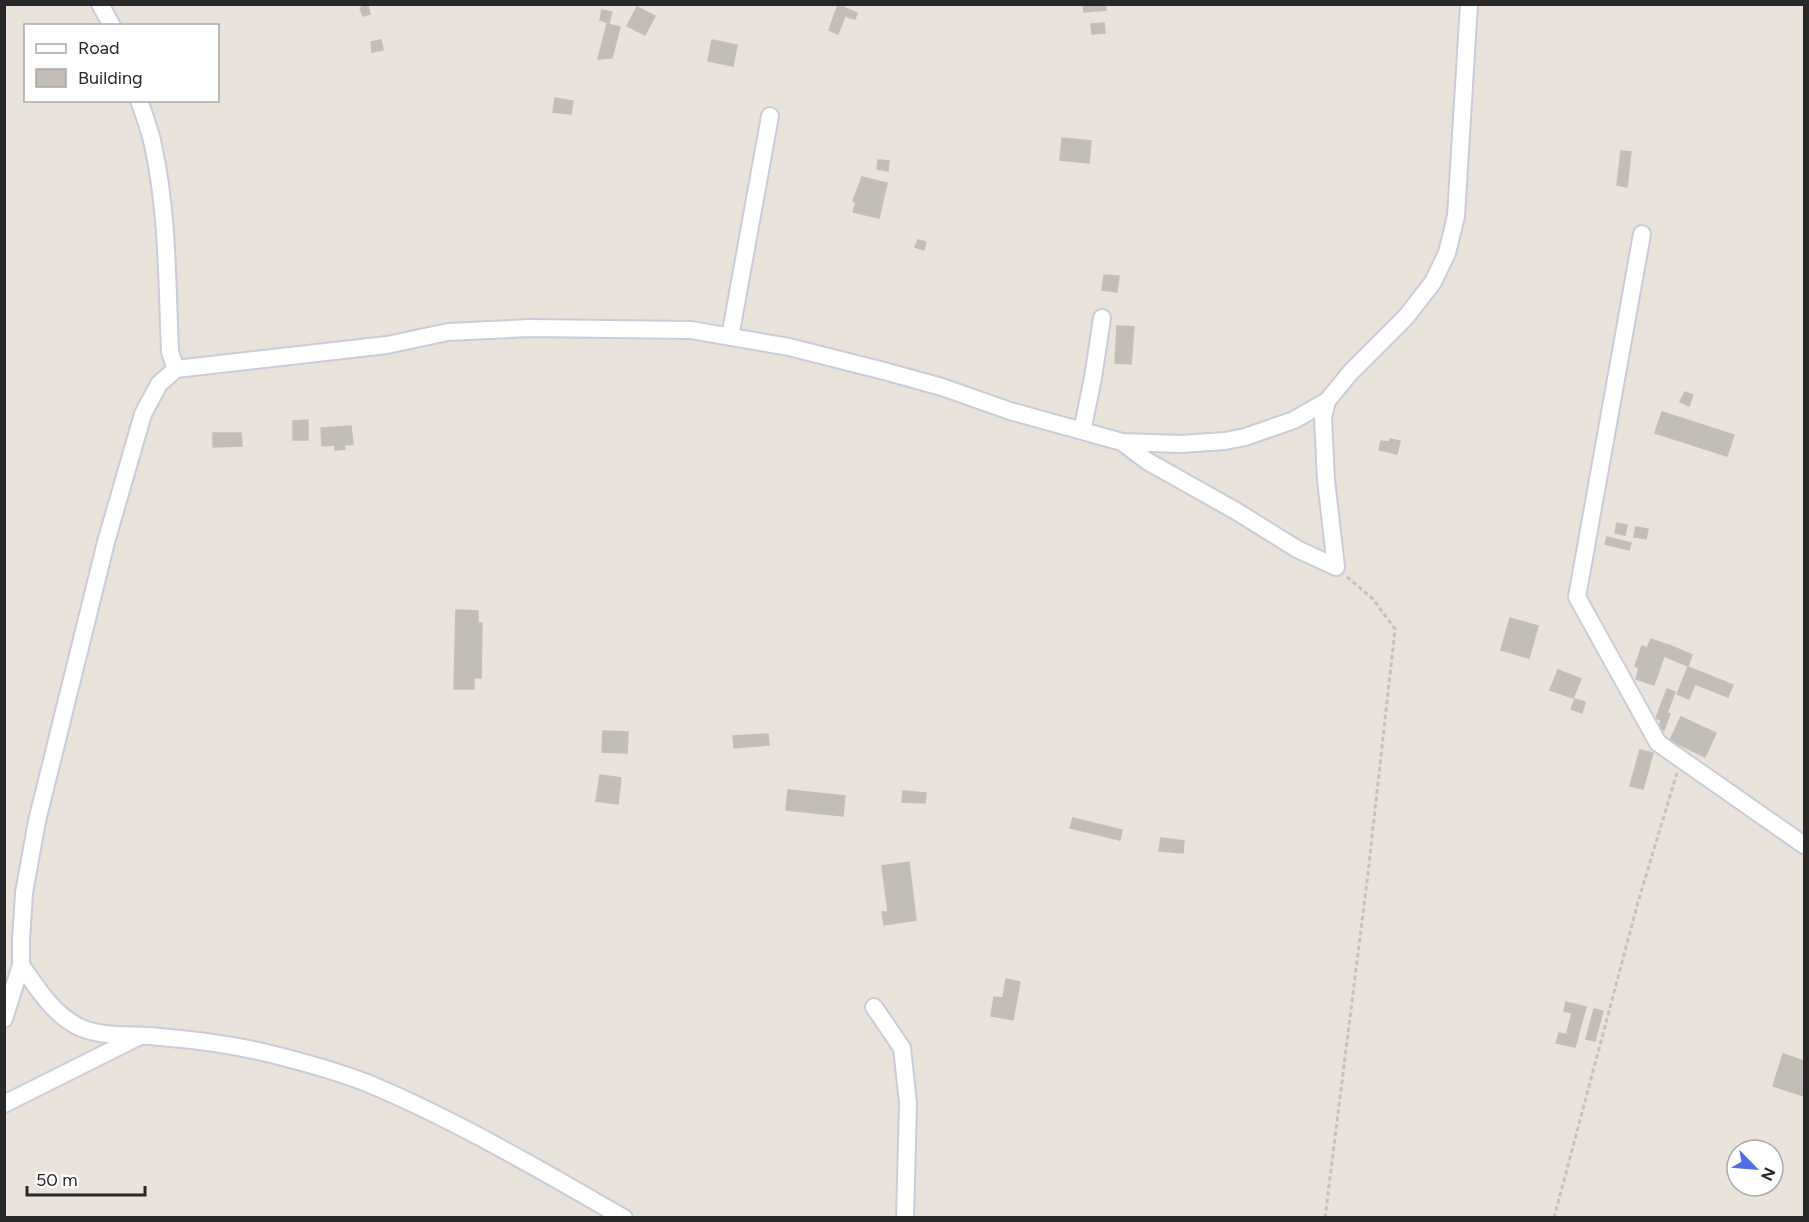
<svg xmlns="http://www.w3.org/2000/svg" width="1809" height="1222" viewBox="0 0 1809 1222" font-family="Figtree,sans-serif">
<rect width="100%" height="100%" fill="#e9e3dc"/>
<!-- building -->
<path fill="#c2bdb7" stroke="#c4beb6" stroke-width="1.5" d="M1083,4H1105L1106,10L1084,12Z
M368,5L370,14L363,16L360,8Z
M838,5L857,13L855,19L845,16L838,34L829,30Z
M637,7L655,16L645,35L627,26Z
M602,10L612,12L609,23L600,20Z
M1104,23L1105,33L1092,34L1091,24Z
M607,24L620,27L612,58L598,59Z
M381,40L383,50L372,52L371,42Z
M712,40L737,45L733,66L708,61Z
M555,98L573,101L571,114L553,112Z
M1062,138L1091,141L1089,163L1060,160Z
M1621,151L1631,152L1627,187L1617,185Z
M878,160L889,161L888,171L877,169Z
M862,177L887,183L879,218L853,212L856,203L853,201Z
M918,240L926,242L924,250L915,247Z
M1104,275L1119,276L1117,292L1102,290Z
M1117,326L1134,327L1131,364L1115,363Z
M1685,392L1693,395L1689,406L1680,402Z
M1662,412L1734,435L1727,456L1655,433Z
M308,420V440H293V421Z
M351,426L353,444L344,445L345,449L335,450V445L322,446L321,428Z
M213,433H241L242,446L213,447Z
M1390,439L1400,441L1397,454L1379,450L1381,441L1389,442Z
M1617,523L1627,525L1625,535L1615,533Z
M1636,527L1648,529L1646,539L1634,537Z
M1607,537L1631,543L1629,550L1605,544Z
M456,610L478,611V623H482L481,678H474V689H454Z
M1510,618L1538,626L1529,658L1501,650Z
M1651,639L1668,645L1654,685L1636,679L1639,668L1635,666L1642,646L1647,648Z
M1669,645L1692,655L1688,666L1664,656Z
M1688,667L1733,685L1728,697L1695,684L1689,699L1677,694Z
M1558,670L1581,679L1573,698L1550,690Z
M1667,689L1675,692L1667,713L1670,714L1664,730L1659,728L1661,720L1656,718Z
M1575,699L1585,702L1582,713L1571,709Z
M1681,717L1716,733L1705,757L1670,740Z
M603,731L628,732L627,753L602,752Z
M768,734L769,745L734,748L733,736Z
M1640,750L1653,753L1643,789L1630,786Z
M600,775L621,778L618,804L596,801Z
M788,790L845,796L843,816L786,810Z
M903,791L926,793L925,803L902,802Z
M1073,818L1122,830L1120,840L1070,828Z
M1161,838L1184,841L1183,853L1159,851Z
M909,862L916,920L884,925L882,912H888L882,866Z
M1006,979L1020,982L1013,1020L991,1016L994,997L1003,998Z
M1566,1002L1586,1007L1578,1036L1567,1033L1572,1013L1564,1011Z
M1594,1009L1603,1011L1595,1041L1586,1039Z
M1559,1033L1578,1037L1575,1047L1556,1043Z
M1783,1054L1804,1061V1096L1773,1086Z"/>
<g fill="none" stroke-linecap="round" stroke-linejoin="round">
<defs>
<path id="minor" d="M100,4L112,26
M139,100C144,115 150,130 153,145C168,213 167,283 170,352L176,369
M1642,234L1577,597L1658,743L1804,845
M730,337L770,116
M1327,401L1323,418L1326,480L1336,567
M1082,431L1093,378L1102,318
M1122,442L1147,461L1236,511L1297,549L1336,567
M21,965C37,988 53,1014 79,1027C103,1038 133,1034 160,1037C197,1040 235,1045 271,1054C303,1062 336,1071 367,1083C456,1120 540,1170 624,1218
M874,1007L902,1048L908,1103L905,1218
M4,1019L21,965V940L24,893L37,821L106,542L143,414L159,384L176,369L387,345L448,332L530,328L691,330L789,347L884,371L942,387L1010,411L1122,442L1180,444L1225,441L1245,437L1294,420L1327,401L1350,373L1406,317L1433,282L1447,253L1456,216L1469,4
M4,1104L138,1037"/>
</defs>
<!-- minor casing -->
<use href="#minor" stroke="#cacdd9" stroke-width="20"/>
<!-- path -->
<path stroke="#c3c3c3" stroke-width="3" stroke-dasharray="4.5 3" stroke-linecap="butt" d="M1325,1218L1368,873L1395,629L1373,599L1347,577
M1554,1218L1638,902L1677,773"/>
<!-- minor -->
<use href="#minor" stroke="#fff" stroke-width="16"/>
</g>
<!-- border -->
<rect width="1809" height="1222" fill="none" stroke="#282828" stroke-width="12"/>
<!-- legend -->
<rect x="24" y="24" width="195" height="78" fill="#ffffff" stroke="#a9a9a9" stroke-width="1.5"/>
<rect x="36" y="44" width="30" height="9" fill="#ffffff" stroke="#a9a9a9" stroke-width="1.5"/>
<text x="78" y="54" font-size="18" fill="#282828">Road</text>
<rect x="36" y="69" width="30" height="18" fill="#c2bdb7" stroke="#a9a9a9" stroke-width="1.5"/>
<text x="78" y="84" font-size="18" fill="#282828">Building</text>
<!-- north arrow -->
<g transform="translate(1755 1168) rotate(115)"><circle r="28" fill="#ffffff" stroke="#a9a9a9" stroke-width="1.5"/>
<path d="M0-4.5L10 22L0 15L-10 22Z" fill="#4d6fe5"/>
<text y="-9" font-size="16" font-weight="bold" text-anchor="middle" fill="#282828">N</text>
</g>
<!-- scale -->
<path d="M27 1186v9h118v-9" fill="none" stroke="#282828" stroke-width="3"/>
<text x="36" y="1186" font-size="18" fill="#282828" stroke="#ffffff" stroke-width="4.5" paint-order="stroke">50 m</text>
</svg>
